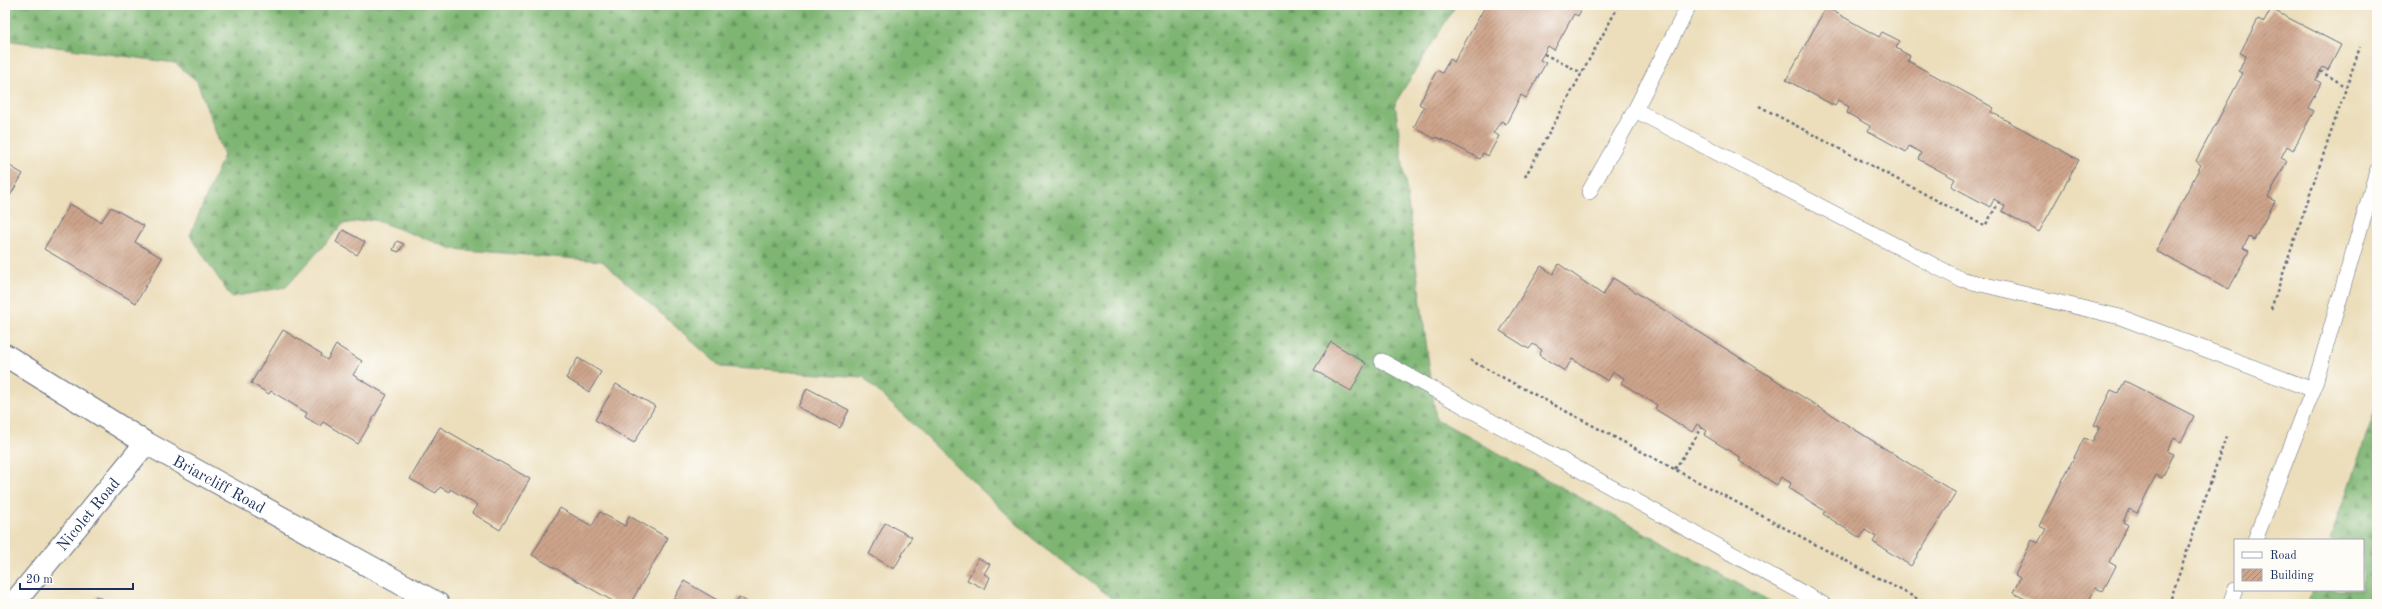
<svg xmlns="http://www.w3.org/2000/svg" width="2382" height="609" font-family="'Old Standard TT',serif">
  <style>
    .forest { fill: url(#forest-firs); stroke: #4c7268 }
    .building { fill: url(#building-hatch) }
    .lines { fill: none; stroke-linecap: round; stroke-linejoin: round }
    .service-casing { stroke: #646c7f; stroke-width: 16 }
    .minor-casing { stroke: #646c7f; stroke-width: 24 }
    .path { stroke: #646c7f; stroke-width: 2.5; stroke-dasharray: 3 3; stroke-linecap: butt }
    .service { stroke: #fff; stroke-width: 15 }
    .minor { stroke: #fff; stroke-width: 22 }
    .labels { text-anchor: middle; stroke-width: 4; stroke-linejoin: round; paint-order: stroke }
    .street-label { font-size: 16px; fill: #1b2f5e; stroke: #fdfcf7 }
  </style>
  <defs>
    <pattern id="forest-firs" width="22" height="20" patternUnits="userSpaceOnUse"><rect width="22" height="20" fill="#7eb572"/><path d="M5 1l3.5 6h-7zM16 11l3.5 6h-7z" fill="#669461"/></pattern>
    <pattern id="building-hatch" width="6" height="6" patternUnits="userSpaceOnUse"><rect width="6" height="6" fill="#cea48b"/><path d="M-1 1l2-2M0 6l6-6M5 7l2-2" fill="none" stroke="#a68675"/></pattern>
  </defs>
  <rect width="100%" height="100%" fill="#fdfcf7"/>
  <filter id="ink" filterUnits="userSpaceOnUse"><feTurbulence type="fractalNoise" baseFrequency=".025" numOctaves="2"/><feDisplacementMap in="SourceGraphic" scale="8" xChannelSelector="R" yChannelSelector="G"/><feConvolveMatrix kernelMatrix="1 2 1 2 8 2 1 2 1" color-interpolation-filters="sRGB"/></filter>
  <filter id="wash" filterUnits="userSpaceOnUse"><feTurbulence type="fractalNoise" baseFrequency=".012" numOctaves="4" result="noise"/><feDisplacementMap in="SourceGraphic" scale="16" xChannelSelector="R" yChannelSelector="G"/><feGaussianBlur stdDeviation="0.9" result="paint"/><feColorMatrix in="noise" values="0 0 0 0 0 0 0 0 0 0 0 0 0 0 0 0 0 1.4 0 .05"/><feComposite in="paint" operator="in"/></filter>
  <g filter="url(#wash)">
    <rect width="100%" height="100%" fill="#ecdebb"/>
    <g class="forest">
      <path d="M5 5H1456L1395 103 1436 419 1775 604H1120L1032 538 863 377 721 367 602 261 453 249 372 219 343 224 286 287 231 297 190 235 224 155 197 81 175 63 5 40Z"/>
      <path d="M2377 405V604H2308L2312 590H2363V540H2330Z"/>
    </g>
    <g id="blocks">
      <g class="building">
        <path d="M1486 5H1584L1578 16 1574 14 1554 50 1548 46 1540 60 1546 63 1526 98 1521 95 1506 124 1501 121 1493 133 1499 136 1488 156 1483 153 1480 159 1452 144 1436 137 1435 139 1414 127 1424 107 1419 104 1437 70 1442 73 1450 59 1454 62Z"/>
        <path d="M1826 7 1879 37 1882 32 1900 41 1896 48 1910 56 1908 61 1994 108 1991 112 2079 160 2039 232 2002 211 2005 206 1999 202 1994 199 1990 207 1951 186 1955 179 1918 159 1921 153 1909 146 1906 152 1868 131 1870 126 1847 113 1849 107 1838 100 1835 106 1786 80Z"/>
        <path d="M2271 9 2341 45 2328 70 2323 67 2320 71 2316 80 2321 83 2308 108 2314 111 2293 150 2287 146 2281 158 2287 161 2268 197 2275 201 2254 240 2249 237 2243 248 2249 251 2229 289 2156 251 2201 165 2196 161 2243 73 2239 71 2246 56 2240 53 2258 19 2264 22Z"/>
        <path d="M5 163 23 174 5 204Z"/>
        <path d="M70 204 101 222 111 207 144 226 135 242 162 258 136 303 44 249Z"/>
        <path d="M343 230 365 242 357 255 336 242Z"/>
        <path d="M397 241 404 244 399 252 393 250Z"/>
        <path d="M1559 264 1603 295 1613 278 1956 493 1911 566 1873 542 1876 537 1865 530 1860 538 1823 514 1825 511 1789 488 1791 483 1781 477 1777 485 1739 461 1741 458 1704 435 1707 431 1697 424 1692 432 1655 409 1657 405 1621 383 1624 378 1613 372 1608 381 1572 359 1565 371 1539 355 1542 350 1533 344 1529 349 1500 331 1541 266 1553 274Z"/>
        <path d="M283 330 322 354 321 356 327 360 336 345 362 361 353 375 387 395 358 444 323 422 320 426 305 417 307 413 271 391 269 394 251 383Z"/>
        <path d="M1331 342 1366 363 1351 391 1314 370Z"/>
        <path d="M578 358 601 372 589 392 566 378Z"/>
        <path d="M2125 381 2194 416 2181 442 2174 438 2167 451 2174 454 2162 478 2156 475 2137 513 2129 509 2123 522 2128 525 2109 562 2116 566 2103 591 2095 588 2089 601 2095 604H2035L2013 593 2020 578 2015 575 2032 540 2038 543 2046 529 2039 526 2084 438 2092 442 2100 427 2094 425 2111 390 2118 393Z"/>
        <path d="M616 384 655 406 634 443 595 420Z"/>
        <path d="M807 388 849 410 840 428 798 407Z"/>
        <path d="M440 427 530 479 500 530 472 513 477 505 450 489 449 492 440 487 436 493 410 479Z"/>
        <path d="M560 508 592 526 600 512 625 526 629 516 668 538 630 604H618L532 555Z"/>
        <path d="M885 523 912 537 894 569 869 554Z"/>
        <path d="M978 558 990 564 984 574 990 577 985 589 967 580Z"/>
        <path d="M684 581 724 604H671Z"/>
        <path d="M96 596 114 604H93Z"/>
        <path d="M739 597 751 604H735Z"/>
      </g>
    </g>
  </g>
  <g filter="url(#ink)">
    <use href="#blocks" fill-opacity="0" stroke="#646c7f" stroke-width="1"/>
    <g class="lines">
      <g class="service-casing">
        <g id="service">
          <path d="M1689 5 1635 110 1960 279 2120 317 2313 390"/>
          <path d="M1589 192 1635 110"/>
          <path d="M1382 361 1823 604"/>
          <path d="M2255 540 2313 390 2377 171"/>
          <path d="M2230 604 2235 590"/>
        </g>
      </g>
      <g class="minor-casing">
        <g id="minor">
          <path id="s1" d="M5 355 146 443 438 604"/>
          <path id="s2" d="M13 604 146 443"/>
        </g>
      </g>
      <g class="path">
        <path d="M1544 54 1582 73"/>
        <path d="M2320 71 2347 87"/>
        <path d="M1759 106 1985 226 1999 202"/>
        <path d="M1525 177 1619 5"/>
        <path d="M2271 309 2360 47"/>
        <path d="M1470 360 1927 604"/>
        <path d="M1675 469 1702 428"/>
        <path d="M2169 604 2227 434"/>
      </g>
      <use href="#service" class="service"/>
      <use href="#minor" class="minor"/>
    </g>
  </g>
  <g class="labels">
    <g class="street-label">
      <text dy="6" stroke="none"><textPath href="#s1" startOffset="250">Briarcliff Road</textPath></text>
      <text dy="6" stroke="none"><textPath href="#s2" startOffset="117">Nicolet Road</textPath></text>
    </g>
  </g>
  <rect width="2382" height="609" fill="none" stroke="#fdfcf7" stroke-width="20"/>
  <rect x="2234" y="539" width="130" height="52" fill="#fdfcf7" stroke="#a3aaba"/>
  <rect x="2242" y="552" width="20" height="6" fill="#ffffff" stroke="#a3aaba"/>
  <text x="2270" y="559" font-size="12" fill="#1b2f5e">Road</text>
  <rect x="2242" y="569" width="20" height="12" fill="url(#building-hatch)" stroke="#a3aaba"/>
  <text x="2270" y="579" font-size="12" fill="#1b2f5e">Building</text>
  <path d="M20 583v6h113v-6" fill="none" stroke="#1b2f5e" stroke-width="2"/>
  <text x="26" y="583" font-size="12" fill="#1b2f5e" stroke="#fdfcf7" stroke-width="3" paint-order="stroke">20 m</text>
</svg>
